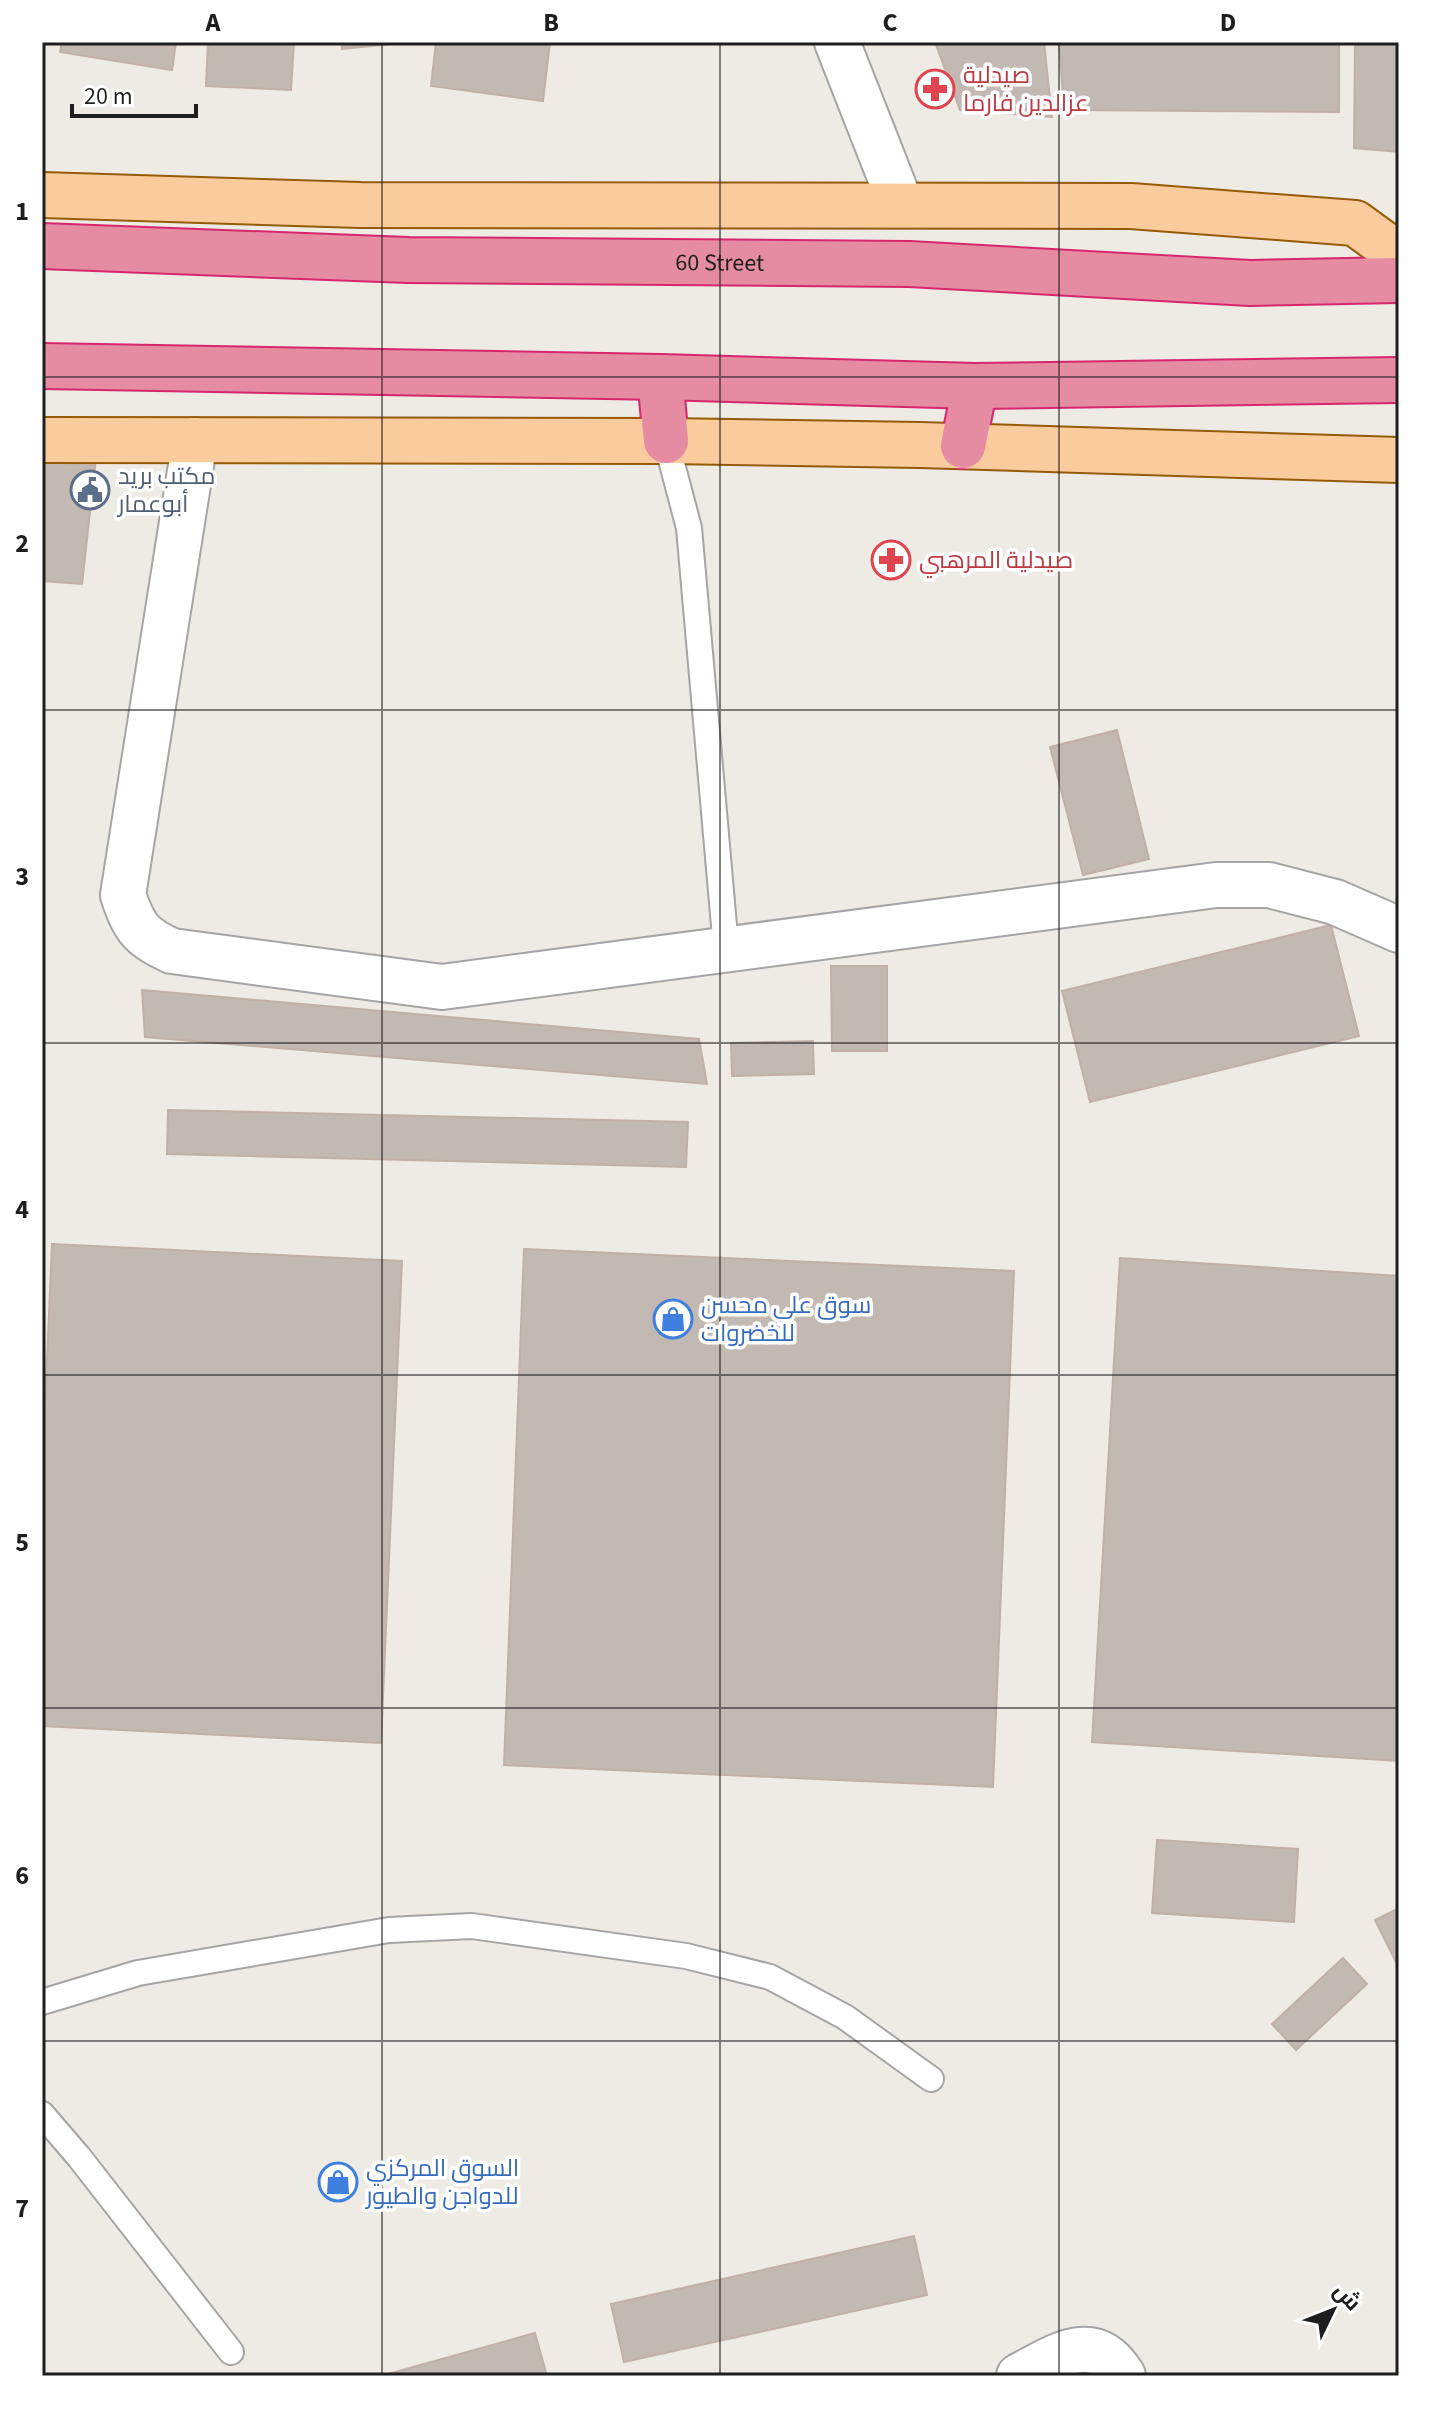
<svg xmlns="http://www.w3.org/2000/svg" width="1441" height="2418" font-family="'Source Sans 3',Cairo,sans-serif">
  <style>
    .building { fill: #c3b9b3; stroke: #c0b0a6; stroke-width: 2 }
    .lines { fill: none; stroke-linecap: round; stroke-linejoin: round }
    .lane-casing { stroke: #a5a5a5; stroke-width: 28 }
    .street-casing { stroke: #a5a5a5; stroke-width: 48 }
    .primary-casing { stroke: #945b03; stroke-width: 48 }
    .highway-casing { stroke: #d6276d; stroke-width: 48 }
    .lane { stroke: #fff; stroke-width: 24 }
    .street { stroke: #fff; stroke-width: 44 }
    .primary { stroke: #facc9d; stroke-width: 44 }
    .highway { stroke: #e58ca2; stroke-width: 44 }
    .grid { fill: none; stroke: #1e1e1e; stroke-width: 2; stroke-opacity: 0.55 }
    .labels { text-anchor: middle; stroke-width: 7; stroke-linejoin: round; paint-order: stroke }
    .health-label { font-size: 24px; fill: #be3a42; stroke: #fff; text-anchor: start }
    .street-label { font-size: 24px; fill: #1e1e1e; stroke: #fff }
    .service-label { font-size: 24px; fill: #4e5e75; stroke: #fff; text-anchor: start }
    .shop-label { font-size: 24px; fill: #366cbe; stroke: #fff; text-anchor: start }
    .neatline { fill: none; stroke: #1e1e1e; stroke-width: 3 }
    .grid-label { font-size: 26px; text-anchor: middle; font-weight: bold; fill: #1e1e1e }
  </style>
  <rect width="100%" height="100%" fill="#eeeae4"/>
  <g class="building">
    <path d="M62 42H176L172 70 60 52Z"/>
    <path d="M208 42H294L291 90 206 86Z"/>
    <path d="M342 42H412L342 49Z"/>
    <path d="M436 42H550L543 101 431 86Z"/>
    <path d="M935 42H1044L1052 117 960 110Z"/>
    <path d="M1059 42H1339V112L1064 110Z"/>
    <path d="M1355 42H1399V152L1354 148Z"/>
    <path d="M42 450 96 458 82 584 42 581Z"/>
    <path d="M1117 730 1149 859 1083 875 1050 747Z"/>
    <path d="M1331 925 1359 1036 1090 1102 1062 991Z"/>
    <path d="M831 966H887V1051H832Z"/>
    <path d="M142 990 699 1039 707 1084 145 1037Z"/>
    <path d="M813 1041 814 1074 732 1076 731 1043Z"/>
    <path d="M168 1110 688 1122 686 1167 167 1154Z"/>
    <path d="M52 1244 402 1261 381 1743 42 1726V1477Z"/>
    <path d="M524 1249 1014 1271 993 1787 504 1765Z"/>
    <path d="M1120 1258 1399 1276V1761L1092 1742Z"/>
    <path d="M1157 1840 1298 1849 1294 1922 1152 1913Z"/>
    <path d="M1399 1908V1960L1396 1962 1375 1920Z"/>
    <path d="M1343 1958 1367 1984 1296 2050 1272 2024Z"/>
    <path d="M914 2236 927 2295 624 2362 611 2304Z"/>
    <path d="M535 2333 547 2376H381Z"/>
  </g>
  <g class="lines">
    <g class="lane-casing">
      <g id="lane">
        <path d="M666 441 689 528 726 948"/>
        <path d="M42 2002 138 1973 389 1930 472 1926 686 1956 770 1977 845 2017 931 2079"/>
        <path d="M42 2114 79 2157 231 2352"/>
      </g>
    </g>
    <g class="street-casing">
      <g id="street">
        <path d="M837 42 901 205"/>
        <path d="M195 440 123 895C134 927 140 937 172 951L442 987 1216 885H1269L1335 902 1399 930"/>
        <path d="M1019 2376C1056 2357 1094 2328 1123 2376"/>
      </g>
    </g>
    <g class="primary-casing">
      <g id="primary">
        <path d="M42 195 360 205 1131 206 1355 223 1399 255"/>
        <path d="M42 440 666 441 920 445 1399 460"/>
      </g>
    </g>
    <g class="highway-casing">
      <g id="highway">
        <path id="s1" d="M42 246 408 260 909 264 1250 283 1399 280"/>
        <path d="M42 366 660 377 975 386 1399 380"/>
        <path d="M660 377 666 441"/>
        <path d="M963 446 975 386"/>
      </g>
    </g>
    <use href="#lane" class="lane"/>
    <use href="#street" class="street"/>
    <use href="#primary" class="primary"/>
    <use href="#highway" class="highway"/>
  </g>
  <path class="grid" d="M382 42V2376M720 42V2376M1059 42V2376M42 377H1399M42 710H1399M42 1043H1399M42 1375H1399M42 1708H1399M42 2041H1399"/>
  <defs>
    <g id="pharmacy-ring" transform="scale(2)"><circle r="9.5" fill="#fff" stroke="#e0444e" stroke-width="1.5"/><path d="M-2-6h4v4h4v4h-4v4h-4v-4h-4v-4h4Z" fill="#e0444e"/></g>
    <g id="civic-ring" transform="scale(2)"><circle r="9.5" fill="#fff" stroke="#5c6f8a" stroke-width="1.5"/><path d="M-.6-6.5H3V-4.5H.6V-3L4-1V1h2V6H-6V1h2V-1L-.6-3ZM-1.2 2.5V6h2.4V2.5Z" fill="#5c6f8a"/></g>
    <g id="shop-ring" transform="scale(2)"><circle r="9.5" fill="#fff" stroke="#3f7fe0" stroke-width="1.5"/><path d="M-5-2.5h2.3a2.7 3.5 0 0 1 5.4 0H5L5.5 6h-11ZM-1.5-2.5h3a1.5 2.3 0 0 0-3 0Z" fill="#3f7fe0"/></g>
  </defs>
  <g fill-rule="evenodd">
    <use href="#pharmacy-ring" x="935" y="89"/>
    <use href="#civic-ring" x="90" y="490"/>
    <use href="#pharmacy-ring" x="891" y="560"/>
    <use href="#shop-ring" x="673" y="1319"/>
    <use href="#shop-ring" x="338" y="2182"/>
  </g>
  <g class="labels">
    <g class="health-label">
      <text x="963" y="83">صيدلية<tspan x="963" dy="28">عزالدين فارما</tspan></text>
      <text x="919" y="568">صيدلية المرهبي</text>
    </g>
    <g class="street-label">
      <text dy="8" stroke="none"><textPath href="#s1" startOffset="678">60 Street</textPath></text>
    </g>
    <g class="service-label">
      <text x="118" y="484">مكتب بريد<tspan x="118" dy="28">أبوعمار</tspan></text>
    </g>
    <g class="shop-label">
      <text x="701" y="1313">سوق علي محسن<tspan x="701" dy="28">للخضروات</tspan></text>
      <text x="366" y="2176">السوق المركزي<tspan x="366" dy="28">للدواجن والطيور</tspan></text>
    </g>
  </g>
  <rect width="1441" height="2418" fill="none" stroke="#ffffff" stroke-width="88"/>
  <g transform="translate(1333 2310) rotate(47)" stroke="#ffffff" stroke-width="6" paint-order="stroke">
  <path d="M0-6L14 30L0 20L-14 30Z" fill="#1e1e1e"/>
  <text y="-12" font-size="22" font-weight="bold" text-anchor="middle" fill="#1e1e1e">ش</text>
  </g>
  <path d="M72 104v12h124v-12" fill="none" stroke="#1e1e1e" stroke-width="4"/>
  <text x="84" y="104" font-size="24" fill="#1e1e1e" stroke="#ffffff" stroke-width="6" paint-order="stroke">20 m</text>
  <rect x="44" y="44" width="1353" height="2330" class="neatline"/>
  <g class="grid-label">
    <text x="213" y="31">A</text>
    <text x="551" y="31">B</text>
    <text x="890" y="31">C</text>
    <text x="1228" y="31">D</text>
    <text x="22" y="220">1</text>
    <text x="22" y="552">2</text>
    <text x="22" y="885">3</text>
    <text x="22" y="1218">4</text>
    <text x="22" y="1551">5</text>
    <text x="22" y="1884">6</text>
    <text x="22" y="2217">7</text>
  </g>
</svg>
